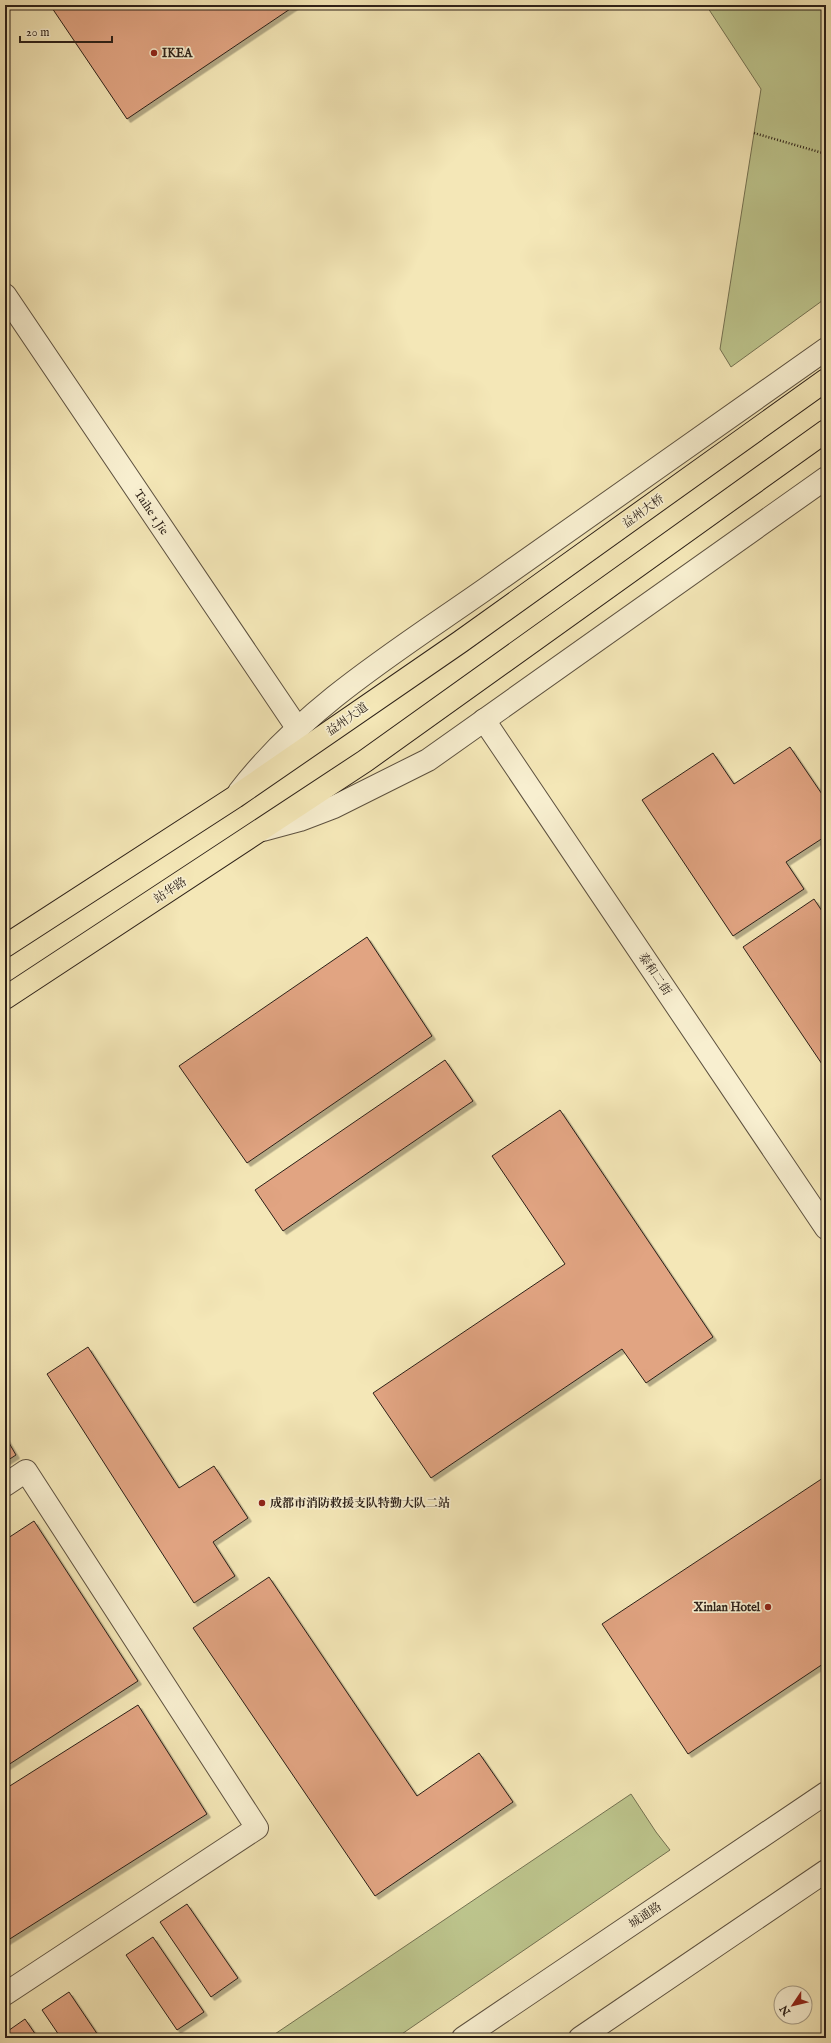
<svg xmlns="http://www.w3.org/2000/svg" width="831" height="2043" font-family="'IM FELL English','Noto Serif SC',serif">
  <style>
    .green { fill: #bdc58d; stroke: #747252 }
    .building { fill: #e1a482; stroke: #2c2018; filter: url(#shadow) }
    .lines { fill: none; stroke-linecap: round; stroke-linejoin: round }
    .minor-casing { stroke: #5e5240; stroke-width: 24 }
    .major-casing { stroke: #2c2018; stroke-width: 24 }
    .path { stroke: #2c2018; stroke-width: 2.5; stroke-dasharray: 1 2; stroke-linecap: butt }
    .minor { stroke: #f8efd0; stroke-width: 22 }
    .major { stroke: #f4e7b7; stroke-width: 22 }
    .poi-dot { fill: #8f2418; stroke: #f8efd0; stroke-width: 1.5 }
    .labels { text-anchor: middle; stroke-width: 3.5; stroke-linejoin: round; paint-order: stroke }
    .poi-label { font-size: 12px; font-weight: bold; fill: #2c2018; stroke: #f8efd0; text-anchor: start }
    .street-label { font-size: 12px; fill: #2c2018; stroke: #f8efd0 }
  </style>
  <defs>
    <filter id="shadow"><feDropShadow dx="3.5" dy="3.5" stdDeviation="0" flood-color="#0004"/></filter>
  </defs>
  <rect width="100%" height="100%" fill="#f4e7b7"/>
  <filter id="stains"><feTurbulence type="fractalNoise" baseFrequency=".005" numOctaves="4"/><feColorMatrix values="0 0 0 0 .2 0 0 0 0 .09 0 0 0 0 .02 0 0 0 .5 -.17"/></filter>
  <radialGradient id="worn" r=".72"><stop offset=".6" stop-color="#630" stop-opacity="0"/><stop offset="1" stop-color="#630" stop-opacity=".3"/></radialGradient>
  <g class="green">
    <path d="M706 5H826V298L731 367 720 349 761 89Z"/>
    <path d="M631 1794 656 1832 670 1850 396 2038H269Z"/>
  </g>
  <g class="building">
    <path d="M50 5H296L127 119Z"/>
    <path d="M790 747 826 800V836L786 862 804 889 733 936 642 800 713 753 734 784Z"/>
    <path d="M814 899 826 917V1070L743 947Z"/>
    <path d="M367 937 432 1036 247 1163 179 1066Z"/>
    <path d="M445 1060 473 1101 283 1231 255 1190Z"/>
    <path d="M560 1110 713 1337 646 1383 622 1349 431 1478 373 1393 565 1264 492 1156Z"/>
    <path d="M88 1347 179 1488 214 1466 248 1518 213 1542 235 1576 194 1603 47 1374Z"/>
    <path d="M5 1436 16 1455 5 1462Z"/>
    <path d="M826 1476V1662L688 1754 602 1624Z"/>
    <path d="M34 1521 138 1681 5 1767V1540Z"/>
    <path d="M269 1577 417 1796 479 1753 513 1802 375 1896 193 1628Z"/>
    <path d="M138 1705 207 1814 5 1942V1789Z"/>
    <path d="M187 1904 238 1978 211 1997 160 1922Z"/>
    <path d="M153 1937 204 2012 177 2030 126 1955Z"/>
    <path d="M69 1992 100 2038H61L42 2010Z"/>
    <path d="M25 2019 38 2038H5V2033Z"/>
  </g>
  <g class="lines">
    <g class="minor-casing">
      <g id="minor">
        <path id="s1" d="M5 295 298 729"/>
        <path d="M484 720 826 1228"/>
        <path d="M239 792C304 707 400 649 487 588 600 508 713 429 826 349"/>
        <path d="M263 830 300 820 334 807 428 760 826 478"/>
        <path d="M5 1485 26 1471 257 1828 5 1994"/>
        <path d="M463 2038 826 1793"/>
        <path d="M580 2038 826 1871"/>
      </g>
    </g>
    <g class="major-casing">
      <g id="major">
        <path d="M5 946 235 797 460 642 826 380"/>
        <path d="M5 998 365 761 826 431"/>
      </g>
    </g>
    <path class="path" d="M754 133 826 154"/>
    <use href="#minor" class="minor"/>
    <use href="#major" class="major"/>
  </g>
  <g class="poi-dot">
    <circle cx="154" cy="53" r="4"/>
    <circle cx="262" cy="1503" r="4"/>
    <circle cx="768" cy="1607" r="4"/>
  </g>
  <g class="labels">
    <g class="poi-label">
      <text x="162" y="57">IKEA</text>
      <text x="270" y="1507">成都市消防救援支队特勤大队二站</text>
      <text x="760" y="1611" text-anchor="end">Xinlan Hotel</text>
    </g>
    <g class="street-label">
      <text transform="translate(643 511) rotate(-36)" y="4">益州大桥</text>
      <text dy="4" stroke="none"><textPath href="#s1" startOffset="262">Taihe 1 Jie</textPath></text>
      <text transform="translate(347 719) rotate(-35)" y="4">益州大道</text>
      <text transform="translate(170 890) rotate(-33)" y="4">站华路</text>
      <text transform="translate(655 974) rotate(56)" y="4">泰和二街</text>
      <text transform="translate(645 1915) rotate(-34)" y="4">城通路</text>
    </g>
  </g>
  <rect width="831" height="2043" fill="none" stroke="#f4e7b7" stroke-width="20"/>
  <rect x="6" y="6" width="819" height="2031" fill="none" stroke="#2c2018" stroke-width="2"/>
  <rect x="10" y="10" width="811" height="2023" fill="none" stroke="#2c2018"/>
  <g transform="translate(793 2005) rotate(235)"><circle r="19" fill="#f8efd0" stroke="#a69c86"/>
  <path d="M0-3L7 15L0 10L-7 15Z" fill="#8f2418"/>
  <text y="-6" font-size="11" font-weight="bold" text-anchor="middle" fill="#2c2018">N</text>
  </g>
  <path d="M20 36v6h92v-6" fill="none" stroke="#2c2018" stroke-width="2"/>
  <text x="26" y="36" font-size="12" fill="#2c2018" stroke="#f8efd0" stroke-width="3" paint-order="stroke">20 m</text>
  <rect width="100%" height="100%" filter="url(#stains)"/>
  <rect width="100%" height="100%" fill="url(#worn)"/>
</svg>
